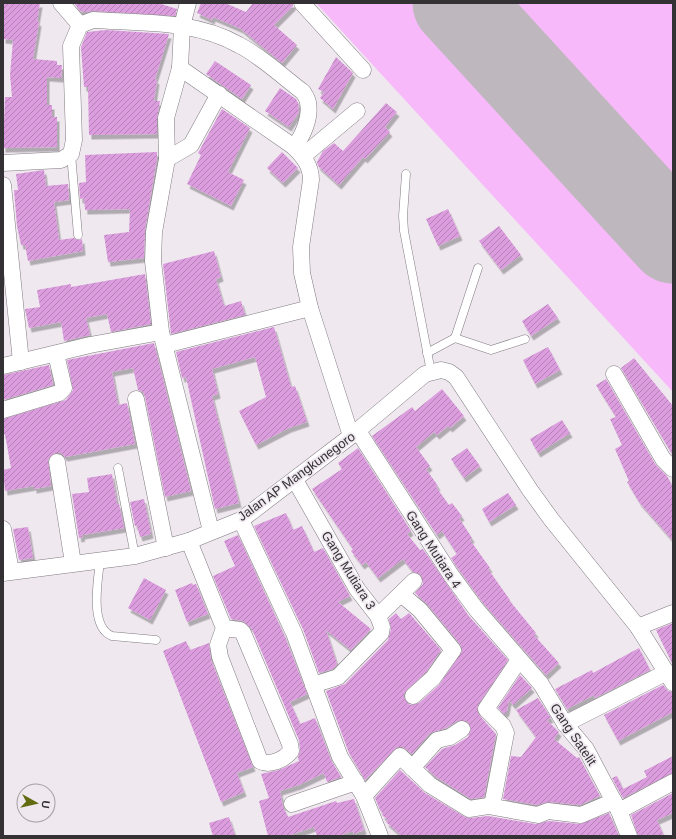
<svg xmlns="http://www.w3.org/2000/svg" width="676" height="839" font-family="Arial,sans-serif">
  <style>
    .grass { fill: #f7b9f9 }
    .lines { fill: none; stroke-linecap: round; stroke-linejoin: round }
    .runway { stroke: #beb8be; stroke-width: 89 }
    .building { fill: url(#building-hatch); filter: url(#shadow) }
    .lane-casing { stroke: #817b81; stroke-width: 9 }
    .street-casing { stroke: #817b81; stroke-width: 17 }
    .lane { stroke: #fff; stroke-width: 8 }
    .street { stroke: #fff; stroke-width: 16 }
    .labels { text-anchor: middle; stroke-width: 3.5; stroke-linejoin: round; paint-order: stroke }
    .street-label { font-size: 13px; fill: #333133; stroke: #efe8ef }
  </style>
  <defs>
    <pattern id="building-hatch" width="6" height="6" patternUnits="userSpaceOnUse"><rect width="6" height="6" fill="#dc9dde"/><path d="M-1 1l2-2M0 6l6-6M5 7l2-2" fill="none" stroke="#b381b5"/></pattern>
    <filter id="shadow"><feDropShadow dx="2.5" dy="4.5" stdDeviation="0" flood-color="#0004"/></filter>
  </defs>
  <rect width="100%" height="100%" fill="#efe8ef"/>
  <g class="grass">
    <path d="M316 3H426L673 273V392Z"/>
    <path d="M488 3H673V205Z"/>
  </g>
  <g class="lines">
    <path class="runway" d="M457 3 673 239"/>
  </g>
  <g class="building">
    <path d="M4 3H40L37 21 39 22 33 59 57 61V65H62L61 78 47 77V105H52V117H57V147L3 148 5 97H12L10 75 13 40 3 39Z"/>
    <path d="M74 3H158L177 9 175 16 93 11 86 12 80 11Z"/>
    <path d="M201 3H225L246 12 253 3H293V6L274 25 297 45 282 63 241 29 213 17 212 20 197 13Z"/>
    <path d="M106 30 169 34 155 79 157 80 154 101H160L157 118V134L89 135 88 87H84L81 47 87 32Z"/>
    <path d="M336 57 353 73 333 109 320 98 324 92 318 89Z"/>
    <path d="M215 61 251 85 242 99 206 74Z"/>
    <path d="M280 88 296 99 298 103 299 112 289 127 265 111Z"/>
    <path d="M386 103 397 112 385 127 390 132 365 159 363 157 339 185 318 166 317 162 323 151 334 143 343 151Z"/>
    <path d="M222 109 250 128 228 172 244 180 231 206 187 184 201 155 198 153Z"/>
    <path d="M157 152V158L145 230 144 258 108 262 104 235 129 232 130 209 85 210 84 198 80 199 79 183 86 182 85 155Z"/>
    <path d="M282 152 298 168 283 183 267 168Z"/>
    <path d="M44 170 46 186 68 184 69 200 54 202 59 240 74 238 78 240 82 239 83 251 28 261 25 245H21L17 226 14 190H18L16 174Z"/>
    <path d="M448 209 460 236 438 246 426 219Z"/>
    <path d="M499 226 521 255 501 270 479 241Z"/>
    <path d="M214 251 221 277 216 279 224 306 241 301 245 315 171 334 163 264Z"/>
    <path d="M145 274 151 324 111 332 107 314 86 318 90 335 64 341 61 322 29 328 25 309 40 307 37 290 71 284V287Z"/>
    <path d="M548 304 558 318 531 336 522 321Z"/>
    <path d="M274 327 291 387 295 386 307 422 289 428 256 445 239 411 266 397 255 357 212 369 218 394 212 396 239 503 215 509 186 377 182 378 176 352Z"/>
    <path d="M154 343 191 491 165 497 145 397 143 392 138 390 133 368 112 372 118 405 127 403 135 444 65 457 61 453H55L48 459 51 486 34 489V486L5 491 3 470 11 468 5 434 3 435V419L66 400 73 390 67 360Z"/>
    <path d="M548 347 560 370 535 384 523 360Z"/>
    <path d="M634 358 673 406 672 454 621 368Z"/>
    <path d="M49 365 53 385 3 400V375Z"/>
    <path d="M606 379 655 464 667 476 673 487V541L639 502 627 482 629 481 615 449 622 445 610 419 616 417 596 385Z"/>
    <path d="M442 389 464 416 450 428 448 426 437 435 434 432 416 447 430 466 426 469 438 486 436 487 449 505 452 503 462 516 459 518 472 538 470 540 490 568 488 569 510 600H509L536 633 534 635 559 663 546 675 483 603 459 570 451 558 457 554 442 531 437 535 372 436 412 407 415 411Z"/>
    <path d="M562 420 570 433 538 453 530 439Z"/>
    <path d="M358 448 411 531 407 534 420 550 423 549 468 615 508 660 477 707 479 715 496 734 484 797 471 799 436 777 425 767 442 749 455 745 468 737 471 729 467 721H457L446 728 430 733 412 754 403 747H397L365 780 349 753 326 691 345 684 388 640 391 629 389 619 396 613 401 619 409 613 441 650 426 672 404 693V698L410 705 419 703 439 685 462 651 460 644 427 604 415 593 423 584 421 575 413 572 403 559 378 578 366 562 362 565 351 551 353 549 312 489 342 469 338 463Z"/>
    <path d="M467 448 480 466 464 478 451 459Z"/>
    <path d="M112 474 117 504H119L124 528 82 535 83 537 79 538 72 494 89 492 87 478Z"/>
    <path d="M508 493 516 505 489 522 482 509Z"/>
    <path d="M144 499 151 534 140 537 137 526H135L130 502Z"/>
    <path d="M286 513 293 530 302 526 314 552 323 548 350 596 338 602 371 629 351 650 326 630 337 664 333 669 319 673 303 629 254 526Z"/>
    <path d="M28 527 33 558 19 560 13 529Z"/>
    <path d="M238 535 285 637 307 694 290 702 300 724 315 718 331 760 341 777 327 782 324 773 299 785 280 791 283 807 288 817 336 801 337 803 354 799 364 830 354 834 353 831 338 836H317L314 827 288 836H268L259 801 269 798 261 774 279 770 299 761 298 758 300 750 299 740 252 629 243 621 231 619 213 576 235 566 224 541Z"/>
    <path d="M144 578 166 590 150 620 128 608Z"/>
    <path d="M192 583 193 585 196 584 208 614 187 622 175 590Z"/>
    <path d="M673 623V665L656 630Z"/>
    <path d="M186 641 190 650 209 643 211 660 253 767 237 773 244 792 221 802 163 651Z"/>
    <path d="M639 648 650 670 595 698 594 695 567 709 555 689 592 670 593 673Z"/>
    <path d="M520 675 532 688 513 705 509 700 507 711 504 714 498 708Z"/>
    <path d="M663 685 668 691 673 692V712L618 741 604 715Z"/>
    <path d="M538 698 551 718 547 720 559 732 554 739 577 758 579 757 600 796 580 805 549 802 537 805 503 799 511 756 521 757 536 737 516 710Z"/>
    <path d="M673 756V773L623 798 612 778 617 776 623 789 647 777 644 771Z"/>
    <path d="M400 770 425 793 465 817 470 818 488 816 536 824 549 821 580 824 609 813 619 836H402L386 822 388 820 382 815 383 813 380 810 375 798Z"/>
    <path d="M673 793V813L657 820 664 836H638L631 815Z"/>
    <path d="M229 817 235 836H213L209 823Z"/>
  </g>
  <g class="lines">
    <g class="lane-casing">
      <g id="lane">
        <path d="M71 154 78 235"/>
        <path d="M406 174 403 216 404 231 431 372"/>
        <path d="M455 338 478 268"/>
        <path d="M427 353 455 338 491 350 525 339"/>
        <path d="M118 468 135 556"/>
        <path d="M100 561C98 580 89 627 112 636L156 640"/>
      </g>
    </g>
    <g class="street-casing">
      <g id="street">
        <path d="M61 3 80 25"/>
        <path d="M188 3 182 26 180 68 166 118 167 159 154 232 153 261 161 332 211 531"/>
        <path d="M302 3 363 70"/>
        <path d="M180 68 294 147C304 157 311 166 311 180L301 247 302 273 310 308 351 436"/>
        <path d="M303 156 357 111"/>
        <path d="M167 159 191 145 219 94"/>
        <path d="M3 163 61 160 71 154 74 140 71 46 80 25 93 20C142 23 195 20 239 45 261 56 283 77 303 92 305 95 308 99 308 103 311 117 303 136 294 147"/>
        <path d="M3 185 21 362"/>
        <path d="M165 345 310 308"/>
        <path d="M3 366 90 345 161 332"/>
        <path d="M614 374 663 459 673 469"/>
        <path d="M136 399 166 548"/>
        <path d="M3 410 59 393 64 388 56 354"/>
        <path d="M358 431 451 575 476 609 541 684 565 724 586 749 619 811 629 836"/>
        <path d="M57 462 73 563"/>
        <path d="M295 480 357 589 378 616 414 581"/>
        <path d="M241 520 294 633 340 757 364 796 380 836"/>
        <path d="M3 529 11 571"/>
        <path d="M189 541 224 628 240 630 243 633 290 744 291 751C284 760 270 766 260 761L220 657 218 645 224 628"/>
        <path d="M3 573 135 556 189 541 241 520 351 436 425 374 441 370 449 372 456 377 530 490 551 519 638 627 673 683"/>
        <path d="M401 594 420 610 453 650 433 678 413 696"/>
        <path d="M638 627 673 613"/>
        <path d="M313 685 338 677 381 633 382 627 378 616"/>
        <path d="M565 724 667 672"/>
        <path d="M412 768 437 740 450 737 462 729"/>
        <path d="M364 796 400 756 430 785 469 809 488 806 538 815 548 811 581 815 614 801"/>
        <path d="M292 804 356 782"/>
        <path d="M492 806 506 733 503 726 486 709 519 660"/>
        <path d="M619 811 673 782"/>
      </g>
    </g>
    <use href="#lane" class="lane"/>
    <use href="#street" class="street"/>
  </g>
  <g class="labels">
    <g class="street-label">
      <text transform="translate(296 476) rotate(-36)" y="5">Jalan AP Mangkunegoro</text>
      <text transform="translate(434 549) rotate(57)" y="5">Gang Mutiara 4</text>
      <text transform="translate(349 570) rotate(58)" y="5">Gang Mutiara 3</text>
      <text transform="translate(574 734) rotate(56)" y="5">Gang Satelit</text>
    </g>
  </g>
  <rect width="676" height="839" fill="none" stroke="#333133" stroke-width="8"/>
  <g transform="translate(36 803) rotate(98)"><circle r="19" fill="#efe8ef" stroke="#a49fa4"/>
  <path d="M0-3L7 15L0 10L-7 15Z" fill="#636b11"/>
  <text y="-6" font-size="11" font-weight="bold" text-anchor="middle" fill="#333133">U</text>
  </g>
</svg>
